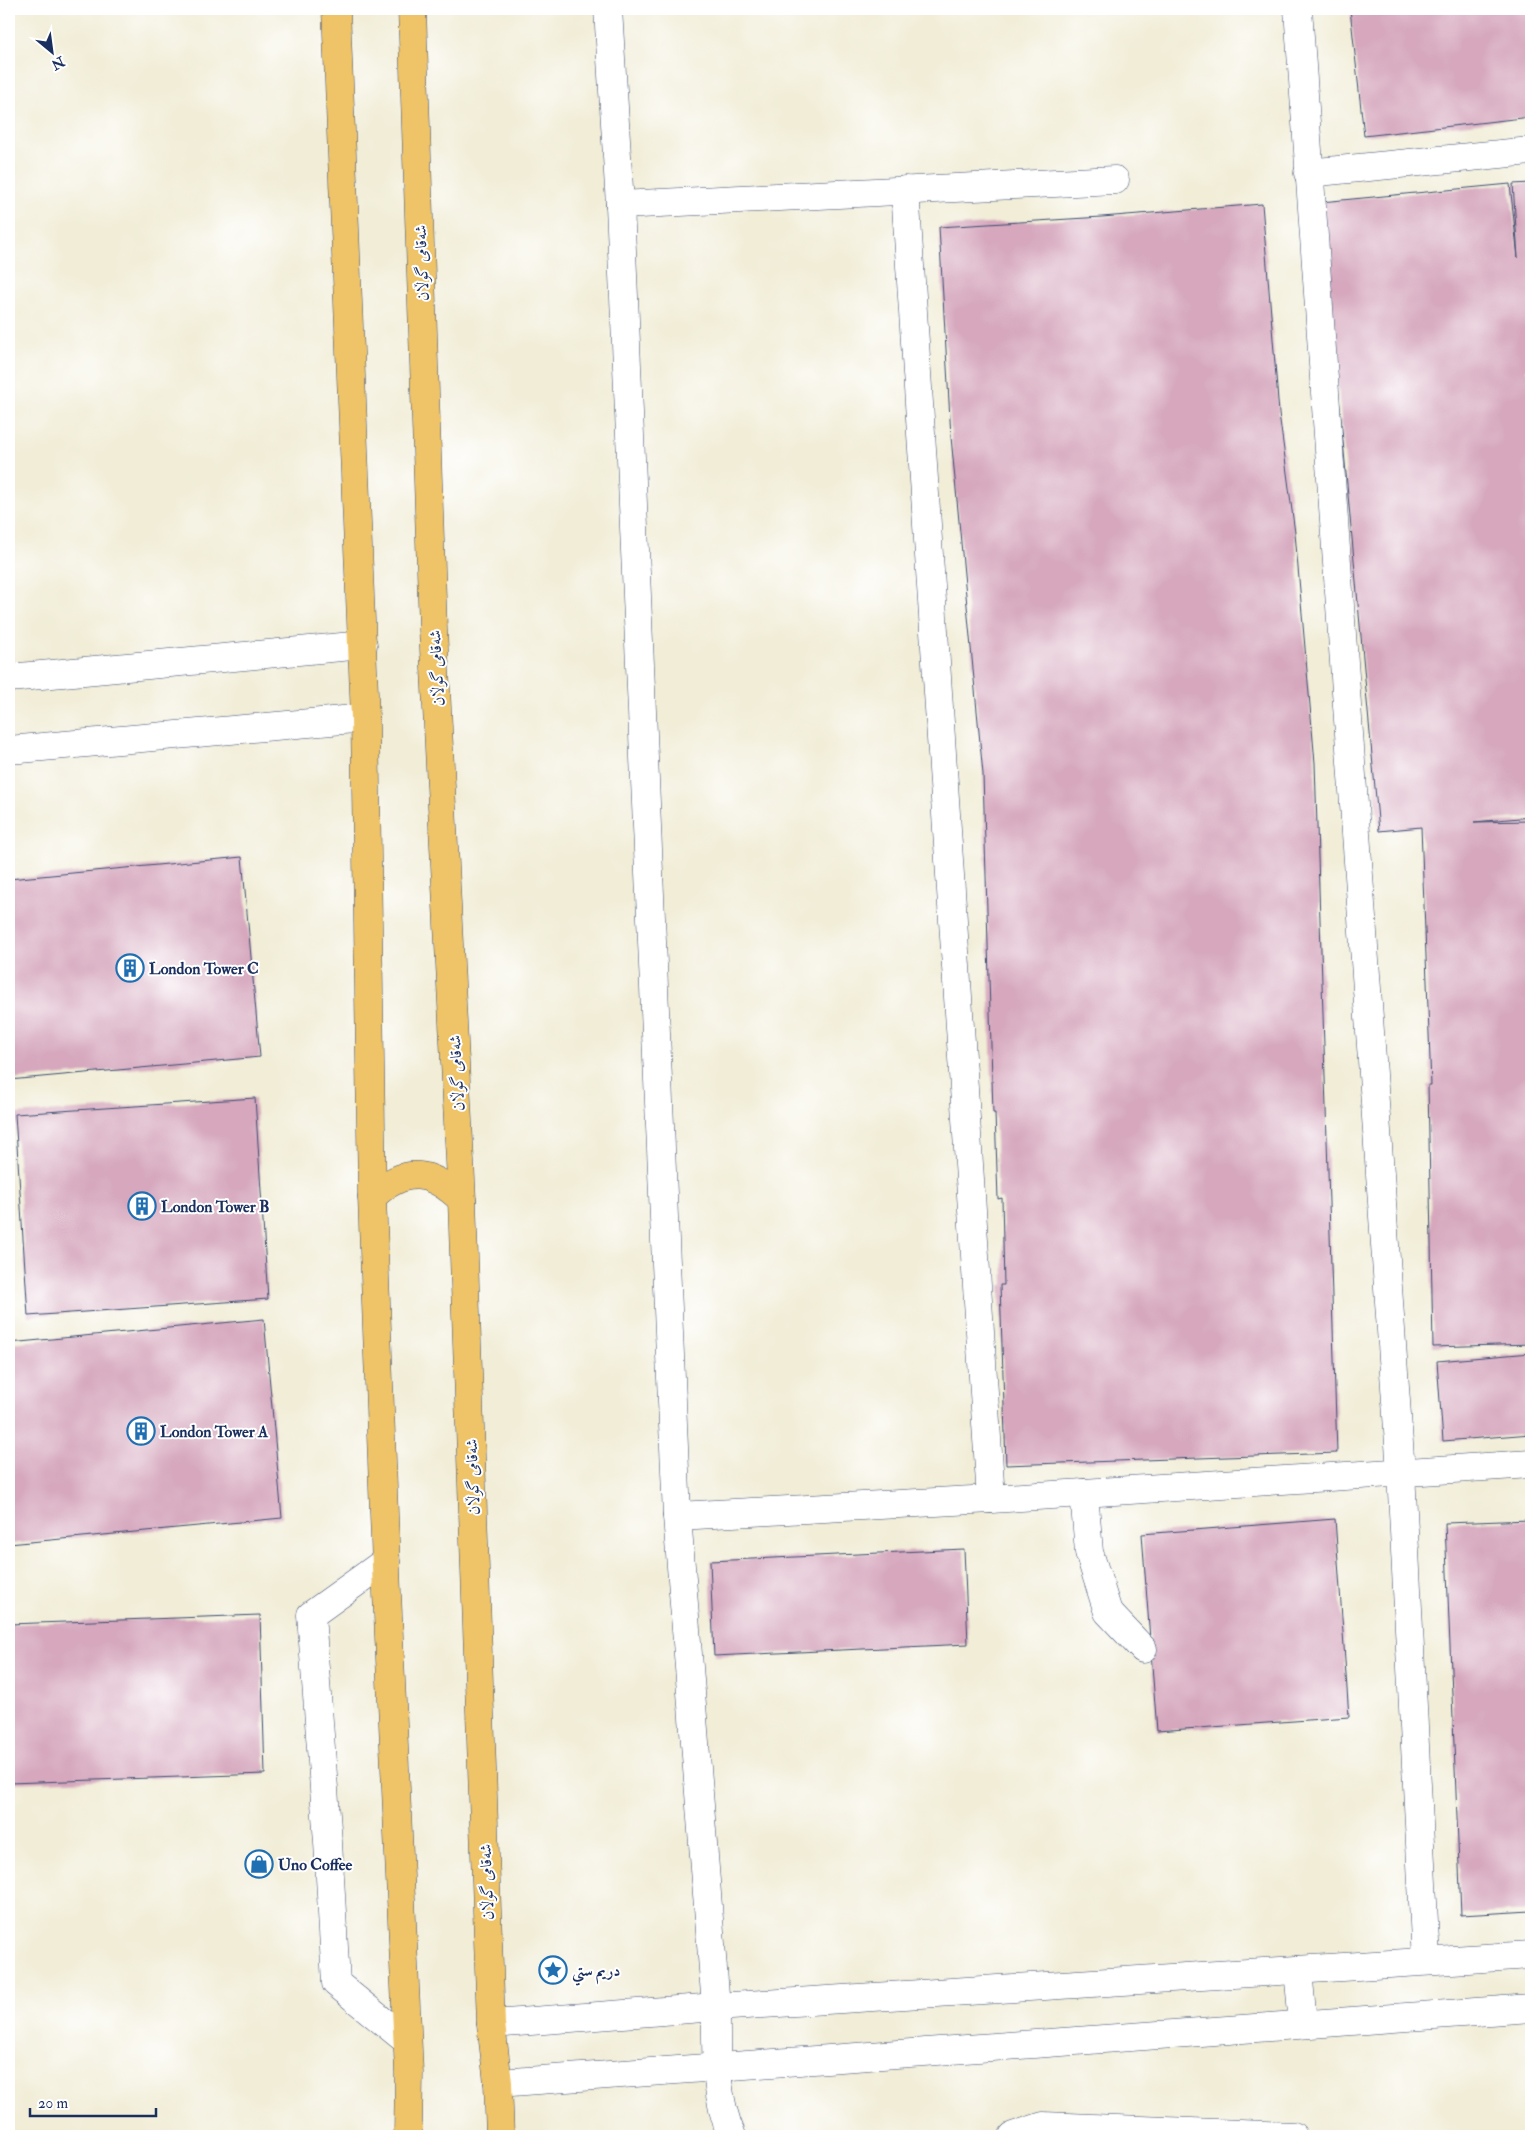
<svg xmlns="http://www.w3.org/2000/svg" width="1540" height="2145" font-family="'IM FELL Double Pica',Amiri,serif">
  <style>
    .building { fill: #d6a7bd }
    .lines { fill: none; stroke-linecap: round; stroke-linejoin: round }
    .minor-casing { stroke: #3b4c70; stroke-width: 29 }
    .major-casing { stroke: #3b4c70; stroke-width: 29 }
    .minor { stroke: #fff; stroke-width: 28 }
    .major { stroke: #efc469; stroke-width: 28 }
    .labels { text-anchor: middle; stroke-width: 4; stroke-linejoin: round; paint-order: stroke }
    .street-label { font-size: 16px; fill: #1b2f5e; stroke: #fff }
    .poi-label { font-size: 16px; font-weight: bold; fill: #1b2f5e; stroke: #fff; text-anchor: start }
  </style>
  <rect width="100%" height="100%" fill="#fff"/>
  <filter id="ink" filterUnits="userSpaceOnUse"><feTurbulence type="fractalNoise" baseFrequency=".02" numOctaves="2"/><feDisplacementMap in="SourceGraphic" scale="10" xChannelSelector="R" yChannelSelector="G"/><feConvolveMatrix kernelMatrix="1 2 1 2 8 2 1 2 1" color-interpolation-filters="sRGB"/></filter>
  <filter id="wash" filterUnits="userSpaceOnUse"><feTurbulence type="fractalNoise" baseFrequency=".0096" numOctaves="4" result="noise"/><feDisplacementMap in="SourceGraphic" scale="20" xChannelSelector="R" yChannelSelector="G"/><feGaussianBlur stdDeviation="1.12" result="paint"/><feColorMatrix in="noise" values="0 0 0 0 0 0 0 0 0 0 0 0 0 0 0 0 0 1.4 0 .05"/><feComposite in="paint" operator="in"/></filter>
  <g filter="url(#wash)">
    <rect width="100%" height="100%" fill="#f1edd7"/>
    <g id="blocks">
      <g class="building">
        <path d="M1350 9H1531V117L1364 136Z"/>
        <path d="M1531 183V369H1526L1527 373 1531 372V817L1474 822 1531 821V1344L1433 1347 1428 1085H1431L1421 827 1379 831 1321 202 1510 184 1518 258 1513 184Z"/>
        <path d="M1262 204 1279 413 1295 533 1315 763 1337 1453 1006 1465 1000 1285H1004L1002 1198 998 1199 995 1113H993L983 774 951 437 939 227 1102 217Z"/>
        <path d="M242 857 260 1057 9 1080V879Z"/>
        <path d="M255 1098 268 1299 28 1316 15 1114Z"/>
        <path d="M264 1319 282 1518 9 1544V1343Z"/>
        <path d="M1531 1353V1434L1443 1441 1437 1361Z"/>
        <path d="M1335 1519 1349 1717 1157 1731 1142 1534Z"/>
        <path d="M1531 1520V1911L1461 1915 1445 1523Z"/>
        <path d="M964 1549 968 1644 714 1656 710 1561Z"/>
        <path d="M260 1615 265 1774 9 1783V1624Z"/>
      </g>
    </g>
  </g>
  <g filter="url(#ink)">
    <use href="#blocks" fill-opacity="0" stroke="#3b4c70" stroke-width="1"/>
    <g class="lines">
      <g class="minor-casing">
        <g id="minor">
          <path d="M608 9 620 205 677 1516 716 2007C716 2050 714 2096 732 2136"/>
          <path d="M1298 9 1401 1472 1426 1961"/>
          <path d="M1308 173 1531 151"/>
          <path d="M905 190 991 1499"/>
          <path d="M620 205 1115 180"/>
          <path d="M9 678 363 645"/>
          <path d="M9 750 365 718"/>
          <path d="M1084 1493 1089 1552 1108 1612 1143 1649"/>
          <path d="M677 1516 991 1499 1531 1464"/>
          <path d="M386 1561 311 1615 328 1842 336 1983 407 2041"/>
          <path d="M1298 1970 1303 2023"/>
          <path d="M491 2024 716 2007 1531 1955"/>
          <path d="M498 2083 1531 2008"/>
          <path d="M1013 2136 1043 2126 1293 2136"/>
        </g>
      </g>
      <g class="major-casing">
        <g id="major">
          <path d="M336 9 365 718 372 1197 387 1593 409 2073 408 2136"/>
          <path d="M412 9 433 629 462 1200 491 2024 498 2083 500 2136"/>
          <path d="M372 1197C405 1166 431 1170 462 1200"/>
        </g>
      </g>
      <use href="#minor" class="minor"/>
      <use href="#major" class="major"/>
    </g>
  </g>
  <defs>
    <g id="building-ring" transform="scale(1.4375)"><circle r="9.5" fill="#fff" stroke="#1f6fb2" stroke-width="1.5"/><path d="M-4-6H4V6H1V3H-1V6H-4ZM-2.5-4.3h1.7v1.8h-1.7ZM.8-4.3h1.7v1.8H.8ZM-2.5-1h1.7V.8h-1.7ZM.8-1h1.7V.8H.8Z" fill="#1f6fb2"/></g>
    <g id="shop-ring" transform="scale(1.4375)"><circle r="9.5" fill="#fff" stroke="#1f6fb2" stroke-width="1.5"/><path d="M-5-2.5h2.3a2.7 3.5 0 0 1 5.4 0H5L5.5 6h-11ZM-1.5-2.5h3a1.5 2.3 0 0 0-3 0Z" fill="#1f6fb2"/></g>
    <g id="sight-ring" transform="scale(1.4375)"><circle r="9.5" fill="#fff" stroke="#1f6fb2" stroke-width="1.5"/><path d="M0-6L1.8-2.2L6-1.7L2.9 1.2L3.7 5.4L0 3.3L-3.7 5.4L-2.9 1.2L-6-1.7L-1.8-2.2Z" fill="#1f6fb2"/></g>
  </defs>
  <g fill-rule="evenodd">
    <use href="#building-ring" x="130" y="968"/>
    <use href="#building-ring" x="142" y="1206"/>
    <use href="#building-ring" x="141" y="1431"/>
    <use href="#shop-ring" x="259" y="1864"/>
    <use href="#sight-ring" x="553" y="1970"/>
  </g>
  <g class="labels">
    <g class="street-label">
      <text transform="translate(421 263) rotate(-92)" y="6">شەقامی گوڵان</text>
      <text transform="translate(436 668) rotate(-93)" y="6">شەقامی گوڵان</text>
      <text transform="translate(456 1073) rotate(-93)" y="6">شەقامی گوڵان</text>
      <text transform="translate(472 1477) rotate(-92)" y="6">شەقامی گوڵان</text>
      <text transform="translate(486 1882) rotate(-92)" y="6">شەقامی گوڵان</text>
    </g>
    <g class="poi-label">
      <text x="149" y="974">London Tower C</text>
      <text x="161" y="1212">London Tower B</text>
      <text x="160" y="1437">London Tower A</text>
      <text x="278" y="1870">Uno Coffee</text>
      <text x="572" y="1976">دريم ستي</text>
    </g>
  </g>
  <rect width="1540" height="2145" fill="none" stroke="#fff" stroke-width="30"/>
  <g transform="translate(52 52) rotate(151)" stroke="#ffffff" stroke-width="4" paint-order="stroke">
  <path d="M0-4L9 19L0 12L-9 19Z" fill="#1b2f5e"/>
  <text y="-8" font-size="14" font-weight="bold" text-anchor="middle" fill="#1b2f5e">N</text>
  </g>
  <path d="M30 2108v8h126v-8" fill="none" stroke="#1b2f5e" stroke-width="2.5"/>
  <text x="38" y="2108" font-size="15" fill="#1b2f5e" stroke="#ffffff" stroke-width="4" paint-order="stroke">20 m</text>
</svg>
